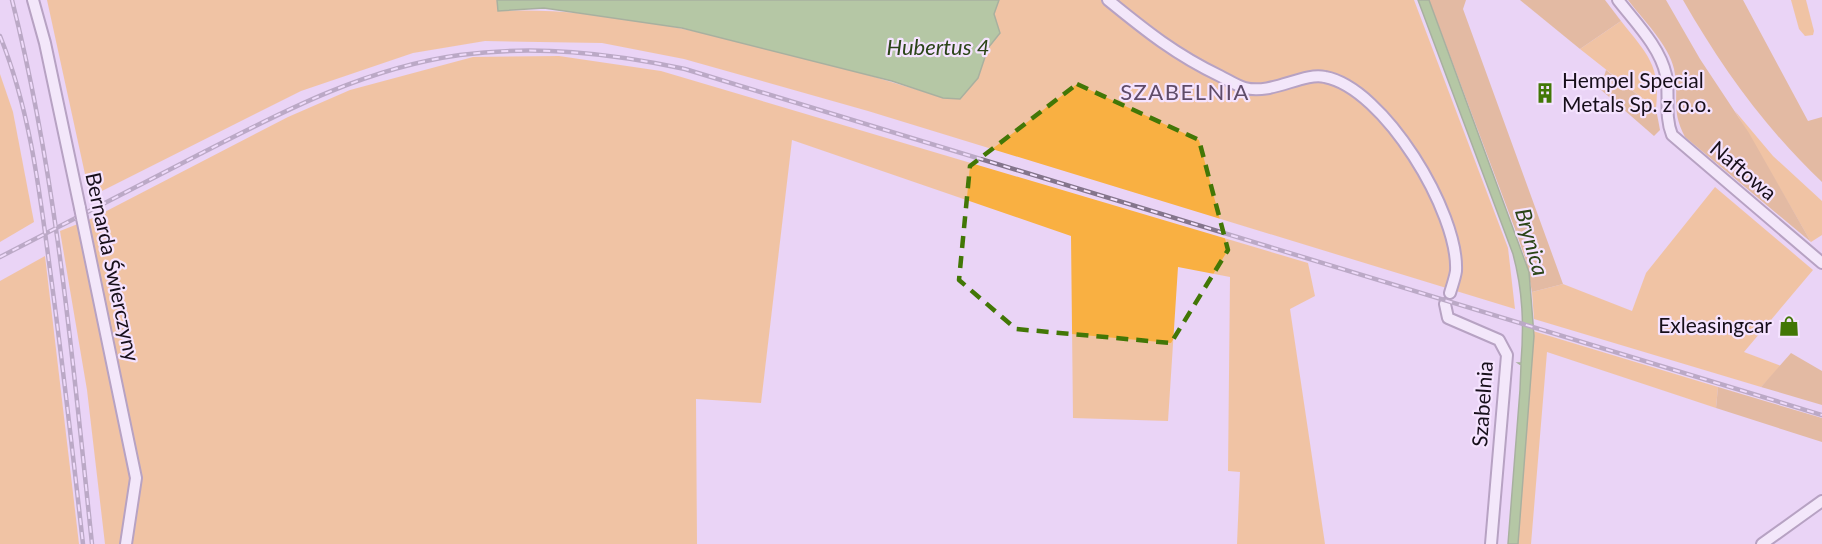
<svg xmlns="http://www.w3.org/2000/svg" width="1822" height="544" font-family="Lato,sans-serif">
  <style>
    .green { fill: #f9b042 }
    .forest { fill: #db9c3f }
    .water { fill: #77b944; stroke: #5a8637; stroke-width: 1.5 }
    .lines { fill: none; stroke-linecap: round; stroke-linejoin: round }
    .minor-casing { stroke: #7b6785; stroke-width: 14 }
    .minor { stroke: #fff; stroke-width: 10 }
    .rail-casing { stroke: #84758c; stroke-width: 4.5 }
    .rail { stroke: #f5e3ff; stroke-width: 2; stroke-dasharray: 7; stroke-linecap: butt }
    .minor-bridge-casing { stroke: #7b6785; stroke-width: 14; stroke-linecap: butt }
    .minor-bridge { stroke: #fff; stroke-width: 10 }
    .marked { fill: none; stroke: #427706; stroke-width: 4.5; stroke-dasharray: 12 8; stroke-linejoin: round }
    .labels { text-anchor: middle; stroke-width: 4.5; stroke-linejoin: round; paint-order: stroke }
    .poi-label { font-size: 21px; fill: #170f1a; stroke: #f5e3ff; text-anchor: start }
    .street-label { font-size: 21px; fill: #170f1a; stroke: #f5e3ff }
    .water-label { font-size: 22px; font-style: italic; fill: #2b4518; stroke: #f5e3ff }
    .neighbourhood-label { font-size: 22px; letter-spacing: 1.5px; fill: #5f4c69; stroke: #f5e3ff }
  </style>
  <rect width="100%" height="100%" fill="#ead4f6"/>
  <g class="green">
    <path d="M47 0H497L498 11C586 7 673 25 759 46 821 62 882 78 943 98L978 78 988 48 1000 33 994 14 999 0H1414L1508 248 1515 309 868 111 684 59 602 43 485 41 413 53 301 91 90 197Z"/>
    <path d="M1791 0H1806L1814 31 1813 35 1805 36 1799 29Z"/>
    <path d="M1621 21C1647 54 1661 65 1656 109L1580 49Z"/>
    <path d="M559 56 661 71 1308 263 1315 296 1290 309 1325 544H1237L1240 472 1228 471 1230 277 1178 267 1168 421 1073 418 1071 236 792 140 761 403 696 399 697 544H105L87 390 60 231 93 218 288 117 350 90 473 57Z"/>
    <path d="M0 74 13 112 34 222 0 242Z"/>
    <path d="M1735 111 1773 156 1822 201V235L1811 242Z"/>
    <path d="M1715 187 1813 270 1744 352 1781 366 1761 387 1534 319 1532 292 1563 284 1632 311 1646 273Z"/>
    <path d="M45 256 79 544H0V281Z"/>
    <path d="M1533 331 1718 387 1716 408 1547 352 1531 544H1518Z"/>
  </g>
  <g class="forest">
    <path d="M1429 0H1466L1463 9 1563 284 1532 292 1526 261 1515 229Z"/>
    <path d="M1520 0H1605L1621 21 1580 49Z"/>
    <path d="M1628 0H1666L1700 59 1749 133 1811 242 1685 137C1670 109 1680 97 1674 69 1669 45 1643 20 1628 0Z"/>
    <path d="M1683 0H1743L1808 121 1822 117V182C1765 128 1722 68 1683 0Z"/>
    <path d="M1606 70 1656 109 1660 130 1654 136 1600 89Z"/>
    <path d="M1791 353 1822 371V405L1761 387Z"/>
    <path d="M1718 387 1822 418V442L1716 408Z"/>
  </g>
  <g class="water">
    <path d="M497 0H999L994 14 1000 33 988 48 978 78 960 99 943 98 892 81 682 28 544 8 498 11Z"/>
    <path d="M1418 0H1429L1529 272 1534 336 1518 544H1508L1520 390 1521 365 1518 363H1521C1524 325 1523 291 1513 254Z"/>
  </g>
  <g class="lines">
    <g class="minor-casing">
      <g id="minor">
        <path d="M33 0 45 43 80 208"/>
        <path d="M1108 0C1146 31 1176 55 1220 76 1228 80 1237 86 1245 88 1272 95 1303 72 1325 77 1384 88 1459 213 1456 271 1455 278 1452 286 1450 293"/>
        <path d="M1618 0C1635 22 1660 47 1666 75 1670 96 1664 115 1672 135L1822 263"/>
        <path d="M82 218 136 478 126 544"/>
        <path d="M1445 304 1448 318 1499 340 1507 355 1491 544"/>
        <path d="M1762 544 1822 501"/>
      </g>
    </g>
    <use href="#minor" class="minor"/>
    <g class="rail-casing">
      <g id="rail">
        <path d="M12 0C57 178 73 363 92 544"/>
        <path d="M0 36C31 112 40 196 51 277 63 366 73 455 83 544"/>
        <path d="M0 257C66 223 132 189 198 155 282 112 365 68 460 55 536 45 610 53 685 69L1822 415"/>
      </g>
    </g>
    <use href="#rail" class="rail"/>
    <g class="minor-bridge-casing">
      <path id="minor-bridge" d="M80 208 82 218"/>
    </g>
    <use href="#minor-bridge" class="minor-bridge"/>
  </g>
  <path d="M0 0H1822V544H0ZM1077 84 1199 140 1228 250 1171 343 1016 329 959 280 970 166Z" fill="#ead4f6" fill-opacity=".55" fill-rule="evenodd"/>
  <path class="marked" d="M1077 84 1199 140 1228 250 1171 343 1016 329 959 280 970 166Z"/>
  <defs>
    <g id="building-bare" transform="scale(1.62)"><path d="M-4-6H4V6H1V3H-1V6H-4ZM-2.5-4.3h1.7v1.8h-1.7ZM.8-4.3h1.7v1.8H.8ZM-2.5-1h1.7V.8h-1.7ZM.8-1h1.7V.8H.8Z" fill="#427706" stroke="#f5e3ff" stroke-width="2.5" paint-order="stroke"/></g>
    <g id="shop-bare" transform="scale(1.62)"><path d="M-5-2.5h2.3a2.7 3.5 0 0 1 5.4 0H5L5.5 6h-11ZM-1.5-2.5h3a1.5 2.3 0 0 0-3 0Z" fill="#427706" stroke="#f5e3ff" stroke-width="2.5" paint-order="stroke"/></g>
  </defs>
  <g fill-rule="evenodd">
    <use href="#building-bare" x="1545" y="93"/>
    <use href="#shop-bare" x="1789" y="326"/>
  </g>
  <g class="labels">
    <g class="poi-label">
      <text x="1562" y="88">Hempel Special<tspan x="1562" dy="24">Metals Sp. z o.o.</tspan></text>
      <text x="1772" y="333" text-anchor="end">Exleasingcar</text>
    </g>
    <g class="street-label">
      <text transform="translate(1743 171) rotate(40)" y="7">Naftowa</text>
      <text transform="translate(112 267) rotate(78)" y="7">Bernarda Świerczyny</text>
      <text transform="translate(1483 404) rotate(-86)" y="7">Szabelnia</text>
    </g>
    <g class="water-label">
      <text x="938" y="55">Hubertus 4</text>
      <text transform="translate(1532 242) rotate(74)" y="8">Brynica</text>
    </g>
    <g class="neighbourhood-label">
      <text x="1185" y="100">SZABELNIA</text>
    </g>
  </g>
</svg>
